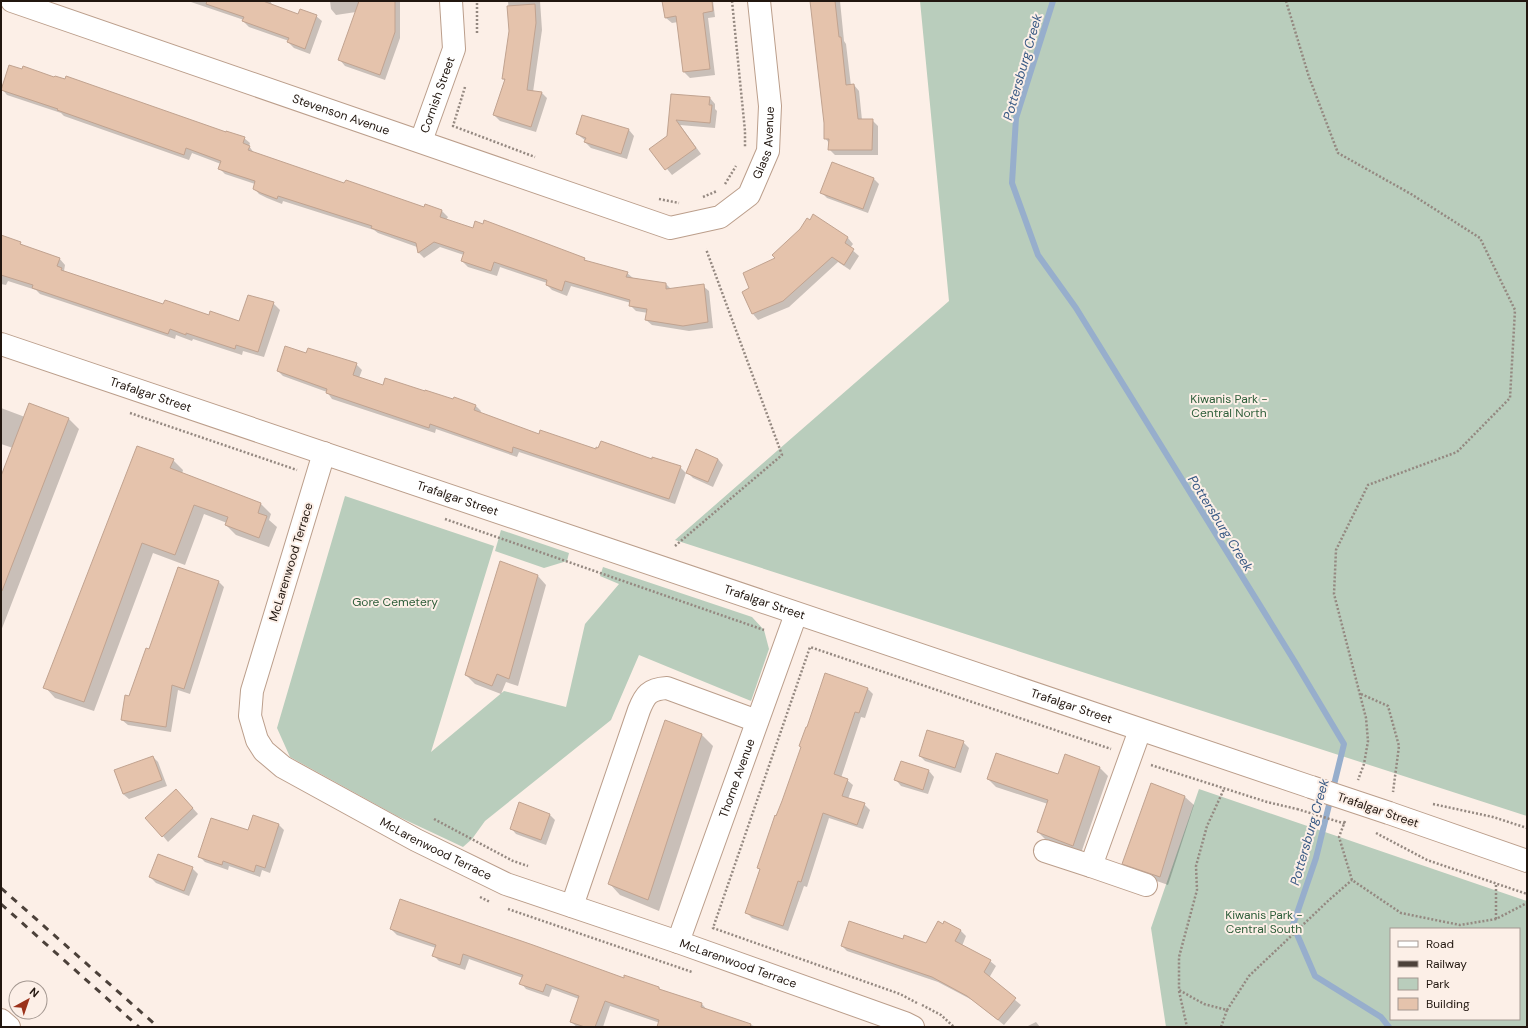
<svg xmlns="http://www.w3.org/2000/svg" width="1528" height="1028" font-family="'DM Sans',sans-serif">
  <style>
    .green { fill: #b9cdbc; fill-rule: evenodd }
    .shadow { fill: #0003 }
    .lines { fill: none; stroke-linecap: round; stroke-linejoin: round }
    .stream { stroke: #97aecc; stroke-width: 6 }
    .building { fill: #e5c3ac; stroke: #c1a390 }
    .minor-casing { stroke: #bb9e8b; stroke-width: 24 }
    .major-casing { stroke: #bb9e8b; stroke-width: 24 }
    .path { stroke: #948880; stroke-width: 2.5; stroke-dasharray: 2 2; stroke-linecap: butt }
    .minor { stroke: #fff; stroke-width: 22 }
    .major { stroke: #fff; stroke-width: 22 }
    .rail { stroke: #4c413a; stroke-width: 3; stroke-dasharray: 7 7; stroke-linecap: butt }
    .major-bridge-casing { stroke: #bb9e8b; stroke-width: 24; stroke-linecap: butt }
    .path-bridge { stroke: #948880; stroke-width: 2.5; stroke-dasharray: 2 2; stroke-linecap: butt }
    .major-bridge { stroke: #fff; stroke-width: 22 }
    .labels { text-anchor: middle; stroke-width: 4; stroke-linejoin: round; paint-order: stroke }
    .street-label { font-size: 12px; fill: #21160f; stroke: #fcefe7 }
    .park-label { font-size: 12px; fill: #2d5d39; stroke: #fcefe7 }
    .water-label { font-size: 13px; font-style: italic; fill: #385984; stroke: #fcefe7 }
  </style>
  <rect width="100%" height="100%" fill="#fcefe7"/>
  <g class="green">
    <path d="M920 1H1527V816L675 540 949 301Z"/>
    <path d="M345 496 494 546 431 752 504 691 566 707 585 624 619 584 600 576 603 567 752 617 764 630 769 649 751 701 639 655 611 720 485 821 472 839 463 847 397 816 290 757 277 728Z"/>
    <path d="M501 530 569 553 567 561 544 568 495 551Z"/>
    <path d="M1199 789 1527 901 1526 1027H1166L1151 928ZM1391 929H1519V1019H1391Z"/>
  </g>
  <g class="shadow">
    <path d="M188 1H270L273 6 298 16H316L322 21 310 54 294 48 288 42 289 41 249 27 243 21 244 20Z"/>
    <path d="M330 1H400V38L385 80 345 66 340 60 356 12 336 15 331 9Z"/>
    <path d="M508 1H540L542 30 533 92 542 93 547 98 536 132 500 121 494 115 505 81 503 79 510 31Z"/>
    <path d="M663 1H713L715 17 708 18 715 75 690 78 684 72 678 22 672 23 666 18Z"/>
    <path d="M811 1H840L844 41 846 44 851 86 854 85 859 91 862 120H872L878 126V155H835L829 149V143L825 138V123Z"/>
    <path d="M2 89 244 138 250 143 249 146 254 153 345 185 425 208 426 206 442 211 448 217 446 220 473 229 584 259 588 262 627 273 633 278 666 284 672 290 703 286 709 291 713 328 689 331 652 325 646 320 648 313 636 311 631 306V303L571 286 567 296 552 290 547 285V283L500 267 497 276 468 267 462 261 464 255 440 247 424 258 419 253 417 247 378 233 374 230 283 201 282 204 267 198 259 194 254 188 255 184 225 174 219 168 221 164 192 153 189 160 64 116 61 113 7 95Z"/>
    <path d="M672 95 710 98 715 104V109L717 111 715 128 680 125 701 154 672 175 651 149 668 136Z"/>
    <path d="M629 130 634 136 627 159 591 148 585 142 586 141 577 134Z"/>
    <path d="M874 179 879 184 868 213 827 198 822 193Z"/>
    <path d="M813 215 848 238 853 244 850 248 859 256 850 270 838 262 789 307 758 320 753 314 743 292 751 289 811 222Z"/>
    <path d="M1 236 20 243 24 246 59 258 65 265 64 271 65 272 164 305 240 322 273 303 280 310 264 357 243 351 242 355 193 339 192 341 176 335 175 339 40 294 36 290 8 281 6 285 1 284Z"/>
    <path d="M307 354 356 364 362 370 359 378 383 386 475 405 481 411 480 414 539 435 596 450 652 460 680 467 686 473 675 504 519 452 517 457 436 429 435 433 332 399 327 392 283 376 278 371Z"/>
    <path d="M30 405 69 419 79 429 1 631V479L13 448 1 444V408L25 417Z"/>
    <path d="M718 459 723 465 713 487 693 478 687 472Z"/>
    <path d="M173 460 183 470 182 474 261 504 271 514 269 520 277 527 269 547 236 535 226 525 227 523 204 514 185 565 153 553 94 711 55 698 45 687Z"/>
    <path d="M501 563 538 576 546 585 518 686 506 682 501 694 475 684 466 675Z"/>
    <path d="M179 568 219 582 224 587 190 694 178 690 171 732 128 725 122 720 150 650Z"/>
    <path d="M867 688 873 694 865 718 861 717 841 778 847 780 853 785 848 799 864 804 870 810 863 829 829 818 807 887 804 886 788 931 752 918 747 913 761 870 758 867 777 817Z"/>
    <path d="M702 735 713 746 659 911 620 895 609 883Z"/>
    <path d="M963 742 969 748 961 773 925 761 920 756Z"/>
    <path d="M1066 755 1100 768 1108 776 1081 853 1046 840 1038 832 1048 804 996 787 988 779 1058 775Z"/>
    <path d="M153 757 158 762 167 786 129 799 123 794Z"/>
    <path d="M902 762 929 771 934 777 928 794 901 786 896 780Z"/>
    <path d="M1152 785 1185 797 1194 805 1168 885 1132 872 1123 863Z"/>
    <path d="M182 796 198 814 168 842 163 836Z"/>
    <path d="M549 814 555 820 546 845 516 834 511 828Z"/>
    <path d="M279 825 284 830 270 873 262 870 260 877 229 866 228 870 205 862 199 856 249 832Z"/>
    <path d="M192 868 198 874 189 896 156 883 150 877Z"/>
    <path d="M945 923 961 931 966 936 962 946 990 961 996 966 989 978 1021 1005 1004 1025 974 1001 938 982 847 951 842 946 903 941 927 944Z"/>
    <path d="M391 929 624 979 659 988 661 990 702 1004 708 1011 757 1027H658L660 1023 610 1006 603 1027H577L571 1022 579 999 552 989 549 997 526 989 521 983 523 978 469 959 465 970 439 961 433 955 436 948 397 935Z"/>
    <path d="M1036 1022 1040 1027H1026Z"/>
  </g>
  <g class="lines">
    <path class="stream" d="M1053 1 1016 118 1012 183 1038 255 1076 308 1295 662 1344 744 1316 858 1293 925 1315 976 1381 1017 1389 1027"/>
  </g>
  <g class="building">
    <path d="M207 1H263L298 14 300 9 317 15 305 49 287 42 289 38 242 21 244 17 206 4Z"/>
    <path d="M359 1H395V32L380 75 338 60Z"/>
    <path d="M662 1H712L713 11 703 13 710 69 683 72 676 16 665 18Z"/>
    <path d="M810 1H835L839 37H841L846 85 854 84 858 119H873L872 150H828L829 139H824V123Z"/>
    <path d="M535 4 536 23 527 90 542 92 531 127 493 115 505 79H502L509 31 507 6Z"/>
    <path d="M9 65 22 69 23 66 54 77 55 76 65 79 66 76 226 132V131L245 137 243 143 250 146 248 150 344 183 346 180 424 207 425 204 442 210 440 217 473 228 475 221 483 224 484 220 585 258 584 260 628 272 626 277 666 283V289L704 284 708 322 683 326 645 320 647 309 629 306 630 300 565 281 562 291 546 285 547 280 494 262 491 271 461 261 464 252 434 242 418 253 416 243 371 228 372 226 278 196 277 199 261 193 253 189 255 181 218 169 221 161 186 148 184 155 57 110 58 109 1 90Z"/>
    <path d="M671 94 710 97 709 105H712L710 123 676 120 696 148 665 170 649 149 667 136Z"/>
    <path d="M582 115 629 129 621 154 584 142 586 138 576 134Z"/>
    <path d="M832 162 874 178 863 209 820 193Z"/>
    <path d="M813 214 848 237 845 243 854 249 844 265 832 257 783 301 752 314 742 292 749 288 743 273 775 258 772 255 800 229 807 218 810 220Z"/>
    <path d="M1 235 21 242 20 244 60 258 57 266 62 268 61 270 163 304 165 300 209 315 210 311 239 321 248 295 274 302 258 352 236 345 235 349 186 333V335L170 329 168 334 32 288 33 285 1 275Z"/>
    <path d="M285 346 306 353 308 348 357 363 353 375 383 385 385 378 425 391V390L453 399 454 397 476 405 474 410 539 434 540 430 596 449V447L598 448 601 441 652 459V457L681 466 669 499 513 447 512 453 430 424 429 428 326 393 327 389 277 371Z"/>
    <path d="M29 403 69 418 2 591H1V476Z"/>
    <path d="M137 446 174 459 170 468 261 503 258 513 267 516 259 538 225 525 228 517 194 505 175 555 142 543 84 702 43 688Z"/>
    <path d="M696 449 718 459 708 482 686 473Z"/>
    <path d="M500 561 538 575 509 679 497 674 492 686 465 675Z"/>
    <path d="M178 567 219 581 184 689 172 685 166 727 121 720 125 695 129 696 146 648 149 649Z"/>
    <path d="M825 673 868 688 859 713 855 712 834 774 848 779 842 796 865 803 857 825 823 813 801 882 798 881 783 926 745 913 760 869 757 868 775 815 776 816 782 801 801 747 799 746 806 727H807Z"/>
    <path d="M665 720 702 734 648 900 608 884Z"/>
    <path d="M927 730 964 741 955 768 919 756Z"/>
    <path d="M996 753 1058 774 1065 754 1100 767 1073 846 1037 832 1048 800 987 779Z"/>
    <path d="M153 756 162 780 123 794 114 770Z"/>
    <path d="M901 761 929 770 923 790 894 780Z"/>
    <path d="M1151 783 1185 796 1160 877 1122 864Z"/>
    <path d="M176 789 193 808 162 837 145 818Z"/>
    <path d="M519 802 550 814 541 840 510 829Z"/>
    <path d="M253 815 279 824 265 868 256 865 254 872 223 861 222 865 198 857 211 818 248 830Z"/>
    <path d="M158 854 193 867 184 891 149 877Z"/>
    <path d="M400 899 533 945 624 978V975L659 987V989L702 1003 701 1007 751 1024 750 1027H657L659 1020 605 1001 595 1027H585L570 1022 579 996 546 984 543 992 519 984 523 975 463 954 460 965 432 956 436 945 390 929Z"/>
    <path d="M849 921 903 939 904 935 926 943 938 921 943 924 944 921 961 930 955 941 991 960 984 972 1016 998 998 1020 967 996 932 977 841 946Z"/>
  </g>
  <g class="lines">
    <g class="minor-casing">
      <g id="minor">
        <path id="s1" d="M12 1 670 228 720 217 749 195 768 151 770 106 759 1"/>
        <path id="s2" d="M421 141 454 49 451 1"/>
        <path id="s3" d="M324 453 252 691 250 716 257 740 264 751 283 767 416 840 506 884 678 942 905 1023 913 1027"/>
        <path d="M1140 730 1091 866 1146 885"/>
        <path d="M1045 851 1091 866"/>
        <path d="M572 906 639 710C645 695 649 689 667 688L757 721"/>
        <path id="s4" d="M678 942 796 614"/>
        <path d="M1 1020 9 1027"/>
      </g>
    </g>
    <g class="major-casing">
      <g id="major">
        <path id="s5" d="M1 344 1311 787"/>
        <path d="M1389 813 1527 861"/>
      </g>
    </g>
    <g class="path">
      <path d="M732 1 745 131V148"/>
      <path d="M1286 1 1309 77 1338 153 1411 194 1480 238 1515 310 1510 398 1457 452 1368 485 1336 550 1334 594 1366 718 1368 741 1364 764 1358 780"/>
      <path d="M477 33V1"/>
      <path d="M465 87 453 126 535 157"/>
      <path d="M725 184 736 166"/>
      <path d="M703 197 717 191"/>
      <path d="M659 199 679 203"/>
      <path d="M130 413 297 470"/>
      <path d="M445 519 764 630"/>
      <path d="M675 546 782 455 706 249"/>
      <path d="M1361 694 1388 706 1399 746 1393 792"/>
      <path d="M1151 765 1267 802 1297 809"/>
      <path d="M1433 804 1493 817 1527 828"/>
      <path d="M434 819 513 861 528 866"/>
      <path d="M1345 821 1339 837 1352 880 1401 913 1460 925 1496 919 1527 903"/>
      <path d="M1376 833 1427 860 1527 894"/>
      <path d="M480 897 490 902"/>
      <path d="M508 909 692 972"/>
      <path d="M1496 919V883"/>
      <path d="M1179 991 1187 1027"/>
      <path d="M917 1003 900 994 713 928 810 647 1111 749"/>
      <path d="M922 1005 941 1015 954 1027"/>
      <path d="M1227 1010 1249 976 1329 900 1352 880"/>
      <path d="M1221 1027 1227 1010 1204 1004 1179 990V957L1197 890 1196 866 1207 826 1224 789"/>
    </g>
    <use href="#minor" class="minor"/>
    <use href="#major" class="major"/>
    <g class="rail">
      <path d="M1 888 158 1027"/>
      <path d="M1 904 139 1027"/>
    </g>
    <g class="major-bridge-casing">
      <path id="major-bridge" d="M1311 787 1389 813"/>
    </g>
    <path class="path-bridge" d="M1297 809 1346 824"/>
    <use href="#major-bridge" class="major-bridge"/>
  </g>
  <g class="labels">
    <g class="street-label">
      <text dy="4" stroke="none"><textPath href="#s2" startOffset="49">Cornish Street</textPath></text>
      <text dy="4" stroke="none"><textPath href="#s1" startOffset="348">Stevenson Avenue</textPath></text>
      <text dy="4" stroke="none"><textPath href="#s1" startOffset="839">Glass Avenue</textPath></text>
      <text dy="4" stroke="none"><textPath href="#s5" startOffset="158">Trafalgar Street</textPath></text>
      <text dy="4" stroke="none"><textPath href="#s5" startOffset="482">Trafalgar Street</textPath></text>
      <text transform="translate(291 562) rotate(-73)" y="4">McLarenwood Terrace</text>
      <text dy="4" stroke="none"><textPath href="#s5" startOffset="806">Trafalgar Street</textPath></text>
      <text dy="4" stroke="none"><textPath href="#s5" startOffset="1130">Trafalgar Street</textPath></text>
      <text dy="4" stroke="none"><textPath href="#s4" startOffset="174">Thorne Avenue</textPath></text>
      <text transform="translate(1378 810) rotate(19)" y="4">Trafalgar Street</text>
      <text dy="4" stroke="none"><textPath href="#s3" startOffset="510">McLarenwood Terrace</textPath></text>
      <text dy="4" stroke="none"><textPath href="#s3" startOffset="834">McLarenwood Terrace</textPath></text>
    </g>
    <g class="park-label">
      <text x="1229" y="403">Kiwanis Park -<tspan x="1229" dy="14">Central North</tspan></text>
      <text x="395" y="606">Gore Cemetery</text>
      <text x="1264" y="919">Kiwanis Park -<tspan x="1264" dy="14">Central South</tspan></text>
    </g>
    <g class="water-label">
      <text transform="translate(1022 67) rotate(-74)" y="5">Pottersburg Creek</text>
      <text transform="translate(1221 523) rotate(58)" y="5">Pottersburg Creek</text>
      <text transform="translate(1309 832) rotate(-74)" y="5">Pottersburg Creek</text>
    </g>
  </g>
  <rect width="1528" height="1028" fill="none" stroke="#21160f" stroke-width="4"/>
  <rect x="1390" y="928" width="130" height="92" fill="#fcefe7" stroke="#a49891"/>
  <rect x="1398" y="941" width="20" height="6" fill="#ffffff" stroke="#a49891"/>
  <text x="1426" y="948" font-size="12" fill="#21160f">Road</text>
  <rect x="1398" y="961" width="20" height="6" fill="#4c413a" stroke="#a49891"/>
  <text x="1426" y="968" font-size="12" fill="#21160f">Railway</text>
  <rect x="1398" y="978" width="20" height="12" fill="#b9cdbc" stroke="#a49891"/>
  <text x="1426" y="988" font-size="12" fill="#21160f">Park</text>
  <rect x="1398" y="998" width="20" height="12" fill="#e5c3ac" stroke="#a49891"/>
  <text x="1426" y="1008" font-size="12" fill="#21160f">Building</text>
  <g transform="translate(28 1000) rotate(40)"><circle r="19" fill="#fcefe7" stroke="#a49891"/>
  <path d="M0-3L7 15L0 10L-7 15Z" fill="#9b321a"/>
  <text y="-6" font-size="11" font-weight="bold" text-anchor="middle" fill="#21160f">N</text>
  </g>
</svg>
